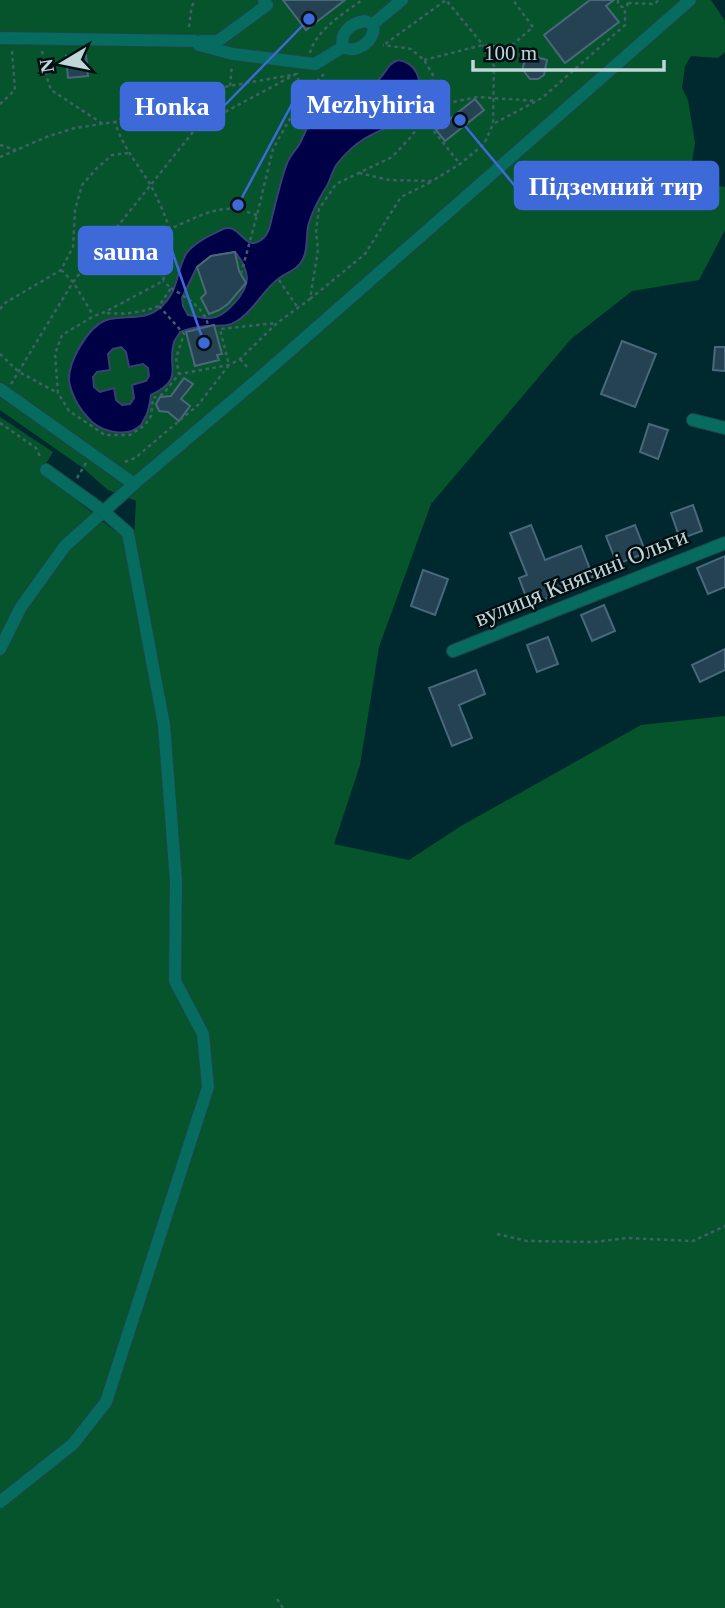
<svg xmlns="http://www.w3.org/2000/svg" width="725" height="1608" font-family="'Times New Roman',serif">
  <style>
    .green { fill: #05542b }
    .water { fill: #000046; stroke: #3a4072; stroke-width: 2; fill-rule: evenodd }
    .building { fill: #254253; stroke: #4a687b; stroke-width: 2 }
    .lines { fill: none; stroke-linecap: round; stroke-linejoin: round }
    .minor-casing { stroke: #1f454a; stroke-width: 14 }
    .path { stroke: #3e6166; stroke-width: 2.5; stroke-dasharray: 3.5 3.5; stroke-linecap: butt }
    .minor { stroke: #056c5f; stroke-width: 12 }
    .labels { text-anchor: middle; stroke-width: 5; stroke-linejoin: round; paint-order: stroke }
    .street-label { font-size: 24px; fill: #c1d6d9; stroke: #020f12 }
    .leader { fill: none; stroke: #3e69d8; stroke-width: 2.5 }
    .callout-dot { fill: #3e69d8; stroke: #020f12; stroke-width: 2.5 }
    .callout { fill: #3e69d8; stroke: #3e69d8; stroke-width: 2.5 }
    .callout-label { font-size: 26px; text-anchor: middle; font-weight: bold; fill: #fff }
  </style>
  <rect width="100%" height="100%" fill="#00292f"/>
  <path class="green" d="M0 0H711L725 21V52L718 58 691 56 685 66 682 88 688 100 695 143 689 181 725 187V230L699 280 632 291 571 339 431 504 379 647 360 765 334 844 409 860 461 826 641 725 725 716V1608H0V417L53 452 41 472 115 531 134 539 136 501 108 490 83 468 0 410Z"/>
  <path class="water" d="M399 60C417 64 423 80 417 97 407 124 386 126 364 139 354 145 345 154 337 164 333 170 331 177 328 184 320 197 311 212 308 227 306 238 308 249 303 259 298 270 287 272 278 279 263 290 254 311 237 321 227 328 217 325 206 326 197 327 188 329 180 332 180 333 174 341 174 342 166 368 186 378 151 395 150 403 149 409 146 416 145 417 142 424 141 425 128 438 104 432 92 422 86 416 80 409 76 401 73 395 70 388 69 381 68 361 88 327 106 320 125 314 146 322 162 306 179 290 176 271 186 254 193 243 209 236 221 230 240 220 244 253 261 240 269 235 270 225 272 217 276 202 282 174 288 161 291 154 297 149 300 143 304 135 307 127 312 119 321 104 338 87 357 84 364 83 371 86 377 81 386 74 387 63 399 60ZM235 252C241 259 246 268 247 278 247 292 226 317 211 318 204 319 195 316 188 315L183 306 182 298 197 267 211 256ZM121 347 126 352 129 367 143 364 148 368 149 376 146 381 132 385 134 398 130 404 122 405 116 400 114 388 100 392 94 387 93 377 97 372 110 370 108 354 113 349Z"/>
  <g class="building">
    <path d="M283 0H345L306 30Z"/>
    <path d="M590 0H614L606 6 619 22 565 63 544 35Z"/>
    <path d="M86 55 88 76 68 78 66 56Z"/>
    <path d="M533 56 547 60 544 75 538 79H530L523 70V66L526 59Z"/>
    <path d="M475 99 484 110 445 141 436 130Z"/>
    <path d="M235 252 239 271 246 283 228 304 219 310 209 314 201 298 206 293 197 267 211 256Z"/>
    <path d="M214 325 222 354 217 355 219 360 195 366 186 332Z"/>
    <path d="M622 341 656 354 635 407 601 394Z"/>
    <path d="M715 347H725V371L713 370Z"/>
    <path d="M184 378 193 384 181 399 190 406 179 421 168 412 159 411 156 404 160 397 171 396Z"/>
    <path d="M649 424 668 430 658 459 640 452Z"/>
    <path d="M693 505 702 531 680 539 671 513Z"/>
    <path d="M531 525 545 560 581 546 593 577 549 594 550 597 529 605 519 578 527 575 510 533Z"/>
    <path d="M635 525 646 553 617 564 606 536Z"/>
    <path d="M725 556V587L708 594 697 568Z"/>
    <path d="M423 570 448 579 435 615 411 606Z"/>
    <path d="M604 605 615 631 592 641 581 615Z"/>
    <path d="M548 637 558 664 537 672 527 645Z"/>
    <path d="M725 649V670L700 682 692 665Z"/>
    <path d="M476 670 485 694 459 705 472 738 452 746 429 688Z"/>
  </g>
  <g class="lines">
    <g class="minor-casing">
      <g id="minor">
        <path d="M365 21 373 24C377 40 356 55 343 47 339 33 351 23 365 21Z"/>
        <path d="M373 24 402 0"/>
        <path d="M0 38 195 41 199 45 233 54 315 64 343 47"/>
        <path d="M201 41H218L267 5 264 0"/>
        <path d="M0 389 134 484"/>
        <path d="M693 420 725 428"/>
        <path d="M0 649 21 607 65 546 134 484 258 379 690 0"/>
        <path d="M453 651 725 543"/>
        <path d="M0 1502 73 1444 106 1402 208 1087 203 1034 175 981 176 881 164 725 128 533 103 511 46 470"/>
      </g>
    </g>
    <g class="path">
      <path d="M618 0V4L622 7 627 6 628 0"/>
      <path d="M628 3 654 4 659 0"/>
      <path d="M189 27 191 11 194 0"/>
      <path d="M509 48 518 59"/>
      <path d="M42 51 45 72 51 90 103 124"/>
      <path d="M310 53C316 30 343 14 362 0"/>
      <path d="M424 60 483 45 509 48 533 27 513 0"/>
      <path d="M230 86 232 65"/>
      <path d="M0 104 15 90 12 51"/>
      <path d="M427 111 449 103 477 97 537 101"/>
      <path d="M425 120 460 164"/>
      <path d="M495 123 542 98 625 25V7"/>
      <path d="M0 145 16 150"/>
      <path d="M0 157 49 136 75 128 115 122"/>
      <path d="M359 173 389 180 432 181 460 164 484 144 493 124 494 66 483 45 446 0 385 44"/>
      <path d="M257 215C250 213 243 210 235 209 212 207 191 220 170 229L169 253 163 281 105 312 94 316 62 335 55 354 58 393 69 411 105 435H130L145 425 151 416 153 398 163 394 179 374 229 365 240 359 277 323 310 299 318 250 316 231 319 209 336 184 392 157 410 138 424 119 427 111 432 92 433 75 424 60 411 49 383 45"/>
      <path d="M170 229C164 214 158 198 150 184 137 163 122 146 115 122L156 99 297 74 302 97"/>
      <path d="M61 270 73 282 93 315"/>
      <path d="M241 274 257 215 273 149 302 97 324 74"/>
      <path d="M279 280 298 308"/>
      <path d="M171 288C185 297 204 307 208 325"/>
      <path d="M310 299 365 254 401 197 431 182"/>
      <path d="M159 306 184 334 176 358 179 374"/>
      <path d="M0 309 5 303 61 270 73 247 75 210 82 185 97 168 112 155 128 153"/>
      <path d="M107 313C126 315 142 312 159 306L171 288 163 281"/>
      <path d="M0 354 19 372 58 393"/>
      <path d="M240 359 249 369"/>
      <path d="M11 384 73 282 197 127 296 74"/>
      <path d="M0 423 36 448 41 459"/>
      <path d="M125 462 135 458 198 405 229 365 220 329 277 323"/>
      <path d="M77 478 86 463"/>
      <path d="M497 1234 527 1241 594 1242 627 1238 693 1241 725 1226"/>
      <path d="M277 1599 283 1608"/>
    </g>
    <use href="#minor" class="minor"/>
  </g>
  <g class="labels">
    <g class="street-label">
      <text transform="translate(581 577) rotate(-22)" y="8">вулиця Княгині Ольги</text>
    </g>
  </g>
  <path class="leader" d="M238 205L292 104M309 19L224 106M460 120L515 186M204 343L172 251"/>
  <g class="callout-dot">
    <circle cx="238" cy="205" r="7"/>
    <circle cx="309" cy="19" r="7"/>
    <circle cx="460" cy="120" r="7"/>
    <circle cx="204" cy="343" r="7"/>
  </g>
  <g class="callout">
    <rect x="292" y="81" width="157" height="47" rx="7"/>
    <rect x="121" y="83" width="103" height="47" rx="7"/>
    <rect x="515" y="162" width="203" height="47" rx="7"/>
    <rect x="79" y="227" width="93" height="47" rx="7"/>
  </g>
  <g class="callout-label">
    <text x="371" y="113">Mezhyhiria</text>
    <text x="172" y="115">Honka</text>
    <text x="616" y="195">Підземний тир</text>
    <text x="126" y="260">sauna</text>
  </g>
  <g transform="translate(63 63) rotate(260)" stroke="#020f12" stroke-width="5" paint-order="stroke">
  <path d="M0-5L12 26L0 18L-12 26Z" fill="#c1d6d9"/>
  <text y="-10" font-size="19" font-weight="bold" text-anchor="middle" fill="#c1d6d9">N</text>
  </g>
  <path d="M473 60v10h191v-10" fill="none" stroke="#c1d6d9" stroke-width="3.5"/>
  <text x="484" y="60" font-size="21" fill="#c1d6d9" stroke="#020f12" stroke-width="5" paint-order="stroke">100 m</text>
</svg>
